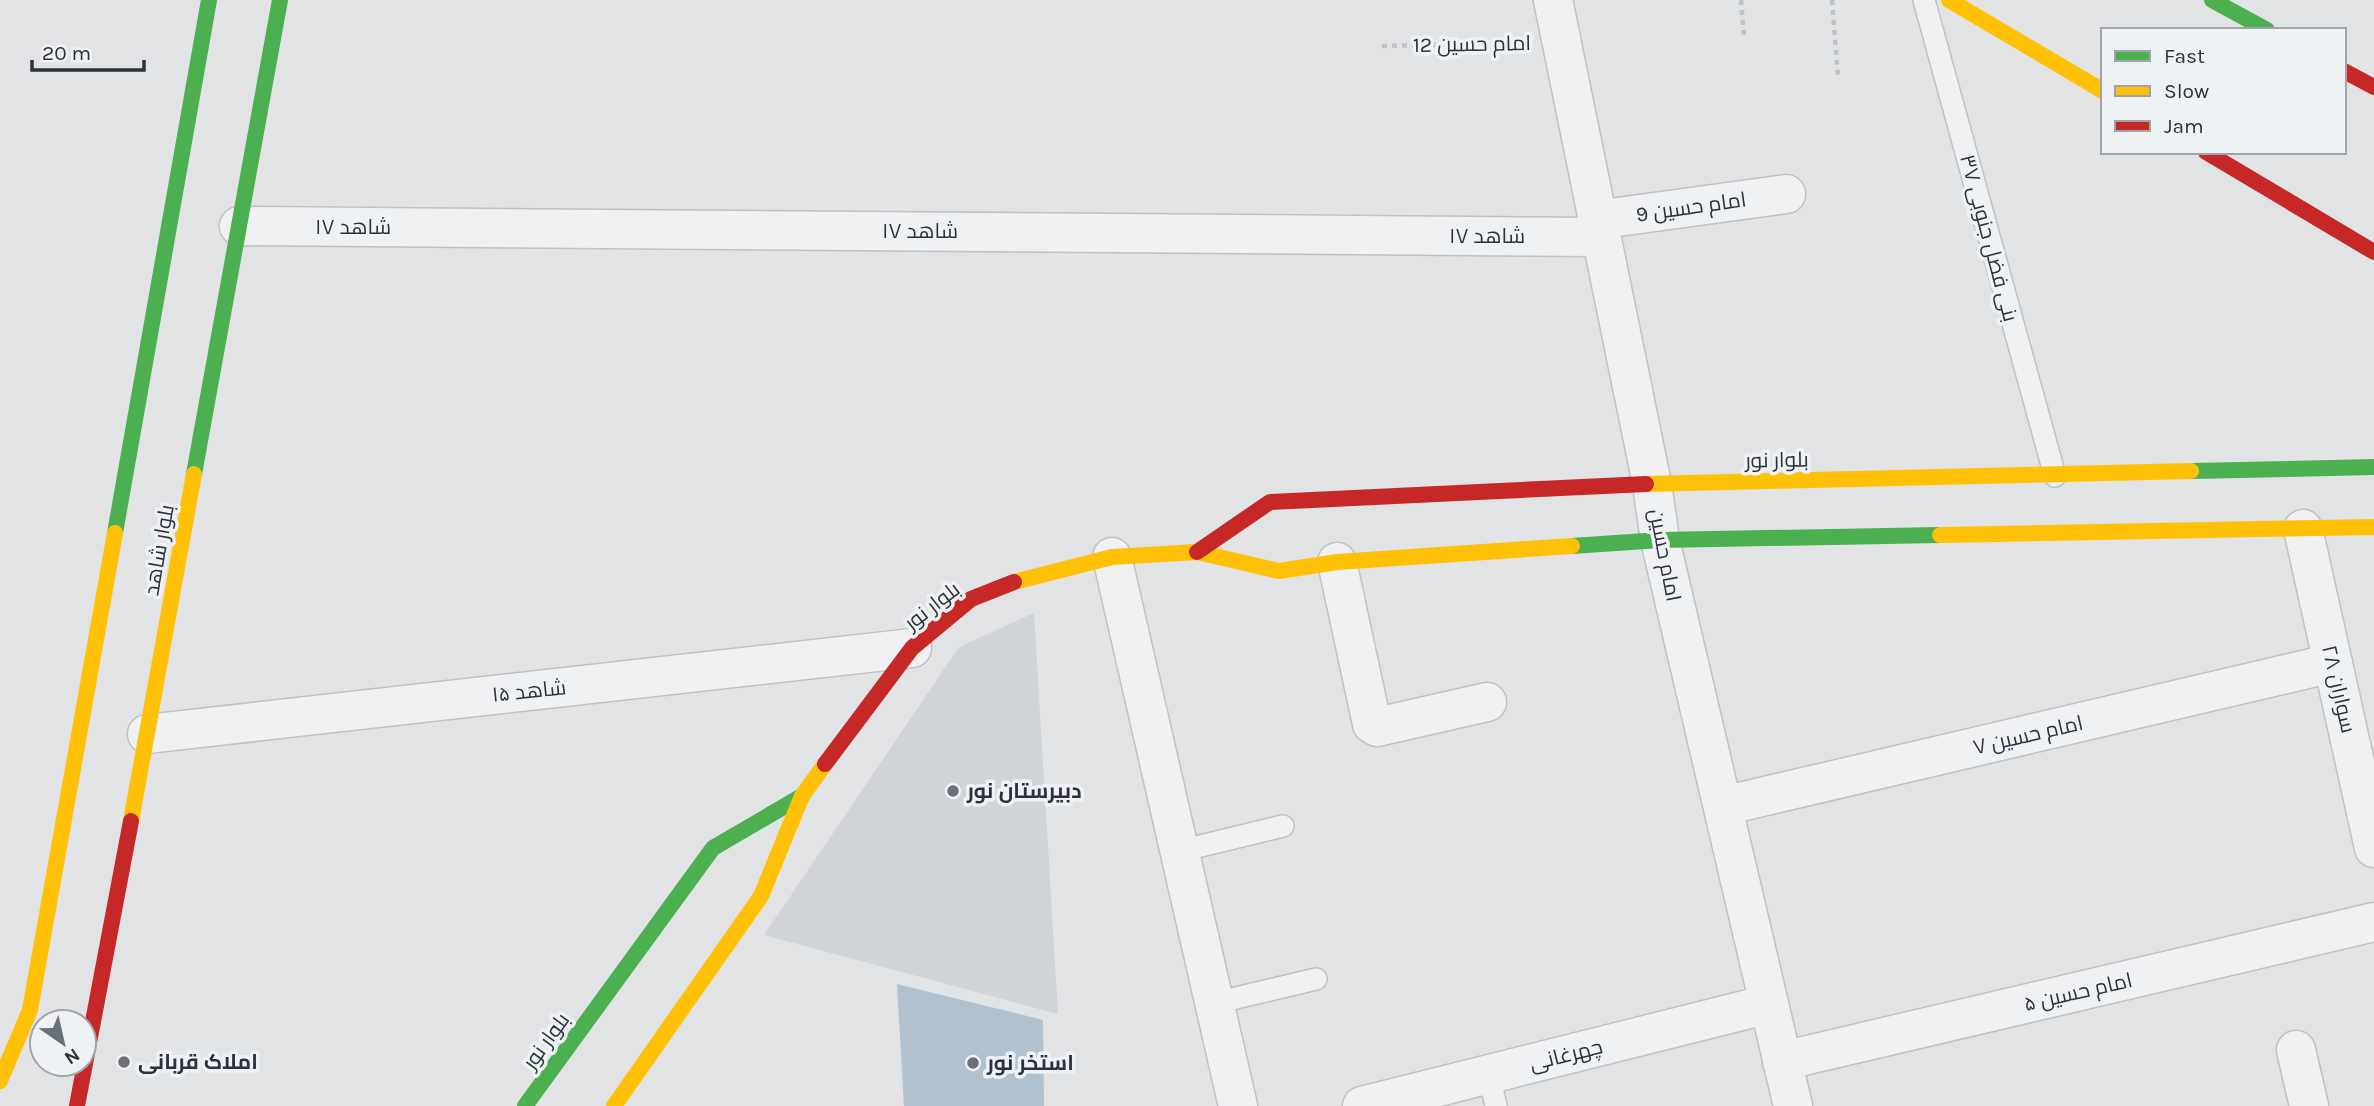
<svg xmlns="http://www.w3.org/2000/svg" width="2374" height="1106" font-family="Karla,Cairo,sans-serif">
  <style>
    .built { fill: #d0d3d8 }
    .water { fill: #b1c1ce }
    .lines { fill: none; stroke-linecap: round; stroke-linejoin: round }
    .lane-casing { stroke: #bfc1c3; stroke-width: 24 }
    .street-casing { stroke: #bfc1c3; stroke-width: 41 }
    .path { stroke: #bfc2c4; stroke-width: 4.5; stroke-dasharray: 5 5; stroke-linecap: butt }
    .lane { stroke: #f0f1f3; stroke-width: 21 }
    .street { stroke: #f0f1f3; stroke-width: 38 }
    .fast { stroke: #4caf50; stroke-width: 16 }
    .slow { stroke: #ffc107; stroke-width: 16 }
    .jam { stroke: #c62828; stroke-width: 16 }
    .poi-dot { fill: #6a7078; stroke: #eff2f5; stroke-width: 2.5 }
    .labels { text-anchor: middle; stroke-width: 7; stroke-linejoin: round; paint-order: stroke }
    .street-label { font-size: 21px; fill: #2a323d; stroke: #eff2f5 }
    .poi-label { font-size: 21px; font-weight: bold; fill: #2a323d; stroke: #eff2f5; text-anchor: start }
  </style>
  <rect width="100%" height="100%" fill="#e1e3e5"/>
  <path class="built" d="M1034 613 1058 1014 764 935 959 647Z"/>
  <path class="water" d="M897 984 1043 1020 1044 1106H904Z"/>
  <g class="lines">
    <g class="lane-casing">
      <g id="lane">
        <path d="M1924 0 2055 476"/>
        <path d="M1180 851 1283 826"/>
        <path d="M1215 1003 1316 979"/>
        <path d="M1489 1074 1496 1106"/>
      </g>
    </g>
    <g class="street-casing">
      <g id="street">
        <path d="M1553 0 1652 484 1660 540 1793 1106"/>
        <path d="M1596 220 1786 194"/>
        <path d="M239 226 1600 237"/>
        <path d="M2303 529 2374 848"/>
        <path d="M1112 557 1238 1106"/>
        <path d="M1337 562 1372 724 1377 727 1487 702"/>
        <path d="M147 734 912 648"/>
        <path d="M1723 806 2333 663"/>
        <path d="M2296 1050 2309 1106"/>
        <path d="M1782 1061 2374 922"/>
        <path d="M1362 1106 1769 1004"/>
      </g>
    </g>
    <g class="path">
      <path d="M1741 0 1744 36"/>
      <path d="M1832 0 1838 76"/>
      <path d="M1382 46 1522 43"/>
    </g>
    <use href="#lane" class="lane"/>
    <use href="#street" class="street"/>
    <g class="fast">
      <path d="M2212 0 2267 30"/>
      <path d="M2191 471 2374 467"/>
      <path d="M194 474 280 0"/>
      <path d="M115 533 209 0"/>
      <path d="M1572 546 1660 540 1940 535"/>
      <path d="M525 1106 713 848 802 796"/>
    </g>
    <g class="slow">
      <path d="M1949 0 2103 91"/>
      <path d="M1646 484 2191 471"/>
      <path d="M1940 535 2374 527"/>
      <path d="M1014 582 1112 557 1197 552 1279 571 1337 562 1572 546"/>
      <path d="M131 821 194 474"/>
      <path d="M0 1081 30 1010 115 533"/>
      <path d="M614 1106 761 896 802 796 825 764"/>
    </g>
    <g class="jam">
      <path d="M2344 71 2374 87"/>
      <path d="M2206 152 2374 252"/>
      <path d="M1197 552 1270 502 1646 484"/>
      <path d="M825 764 912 648 971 599 1014 582"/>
      <path d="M77 1106 131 821"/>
    </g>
  </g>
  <g class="poi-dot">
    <circle cx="953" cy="791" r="7"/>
    <circle cx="124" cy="1062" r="7"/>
    <circle cx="973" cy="1063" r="7"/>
  </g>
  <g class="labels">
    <g class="street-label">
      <text transform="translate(1472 44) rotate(-1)" y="7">امام حسین 12</text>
      <text transform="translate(1691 207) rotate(-8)" y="7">امام حسین 9</text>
      <text x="353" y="234">شاهد ۱۷</text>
      <text x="920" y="238">شاهد ۱۷</text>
      <text x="1487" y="243">شاهد ۱۷</text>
      <text transform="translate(1989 238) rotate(75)" y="7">بنی فضل جنوبی ۳۷</text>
      <text transform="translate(1777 460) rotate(-1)" y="7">بلوار نور</text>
      <text transform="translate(159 550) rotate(-80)" y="7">بلوار شاهد</text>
      <text transform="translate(1665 555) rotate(79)" y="7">امام حسین</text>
      <text transform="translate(932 606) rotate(-38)" y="7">بلوار نور</text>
      <text transform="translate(2339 689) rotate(77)" y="7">سواران ۲۸</text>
      <text transform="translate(529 691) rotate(-6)" y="7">شاهد ۱۵</text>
      <text transform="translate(2028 735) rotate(-13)" y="7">امام حسین ۷</text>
      <text transform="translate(2078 992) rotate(-13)" y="7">امام حسین ۵</text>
      <text transform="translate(546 1041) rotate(-54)" y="7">بلوار نور</text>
      <text transform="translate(1566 1055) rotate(-14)" y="7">چهرغانی</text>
    </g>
    <g class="poi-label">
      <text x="967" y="798">دبیرستان نور</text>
      <text x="138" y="1069">املاک قربانی</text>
      <text x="987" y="1070">استخر نور</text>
    </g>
  </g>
  <rect x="2101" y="28" width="245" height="126" fill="#eff2f5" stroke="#a0a5ab" stroke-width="2"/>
  <rect x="2115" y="51" width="35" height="10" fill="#4caf50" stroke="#a0a5ab" stroke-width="2"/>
  <text x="2164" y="63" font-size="21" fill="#2a323d">Fast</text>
  <rect x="2115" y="86" width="35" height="10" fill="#ffc107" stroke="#a0a5ab" stroke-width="2"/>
  <text x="2164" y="98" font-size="21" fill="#2a323d">Slow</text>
  <rect x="2115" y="121" width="35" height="10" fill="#c62828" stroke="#a0a5ab" stroke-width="2"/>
  <text x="2164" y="133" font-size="21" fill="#2a323d">Jam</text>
  <g transform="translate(63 1043) rotate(146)"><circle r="33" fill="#eff2f5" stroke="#a0a5ab" stroke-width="2"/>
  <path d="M0-5L12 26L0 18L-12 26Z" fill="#6a7078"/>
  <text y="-10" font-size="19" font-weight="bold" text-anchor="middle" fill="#2a323d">N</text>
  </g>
  <path d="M32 60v10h112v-10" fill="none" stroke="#2a323d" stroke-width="3.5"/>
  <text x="42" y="60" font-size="21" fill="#2a323d" stroke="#eff2f5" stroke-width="5" paint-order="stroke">20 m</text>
</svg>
